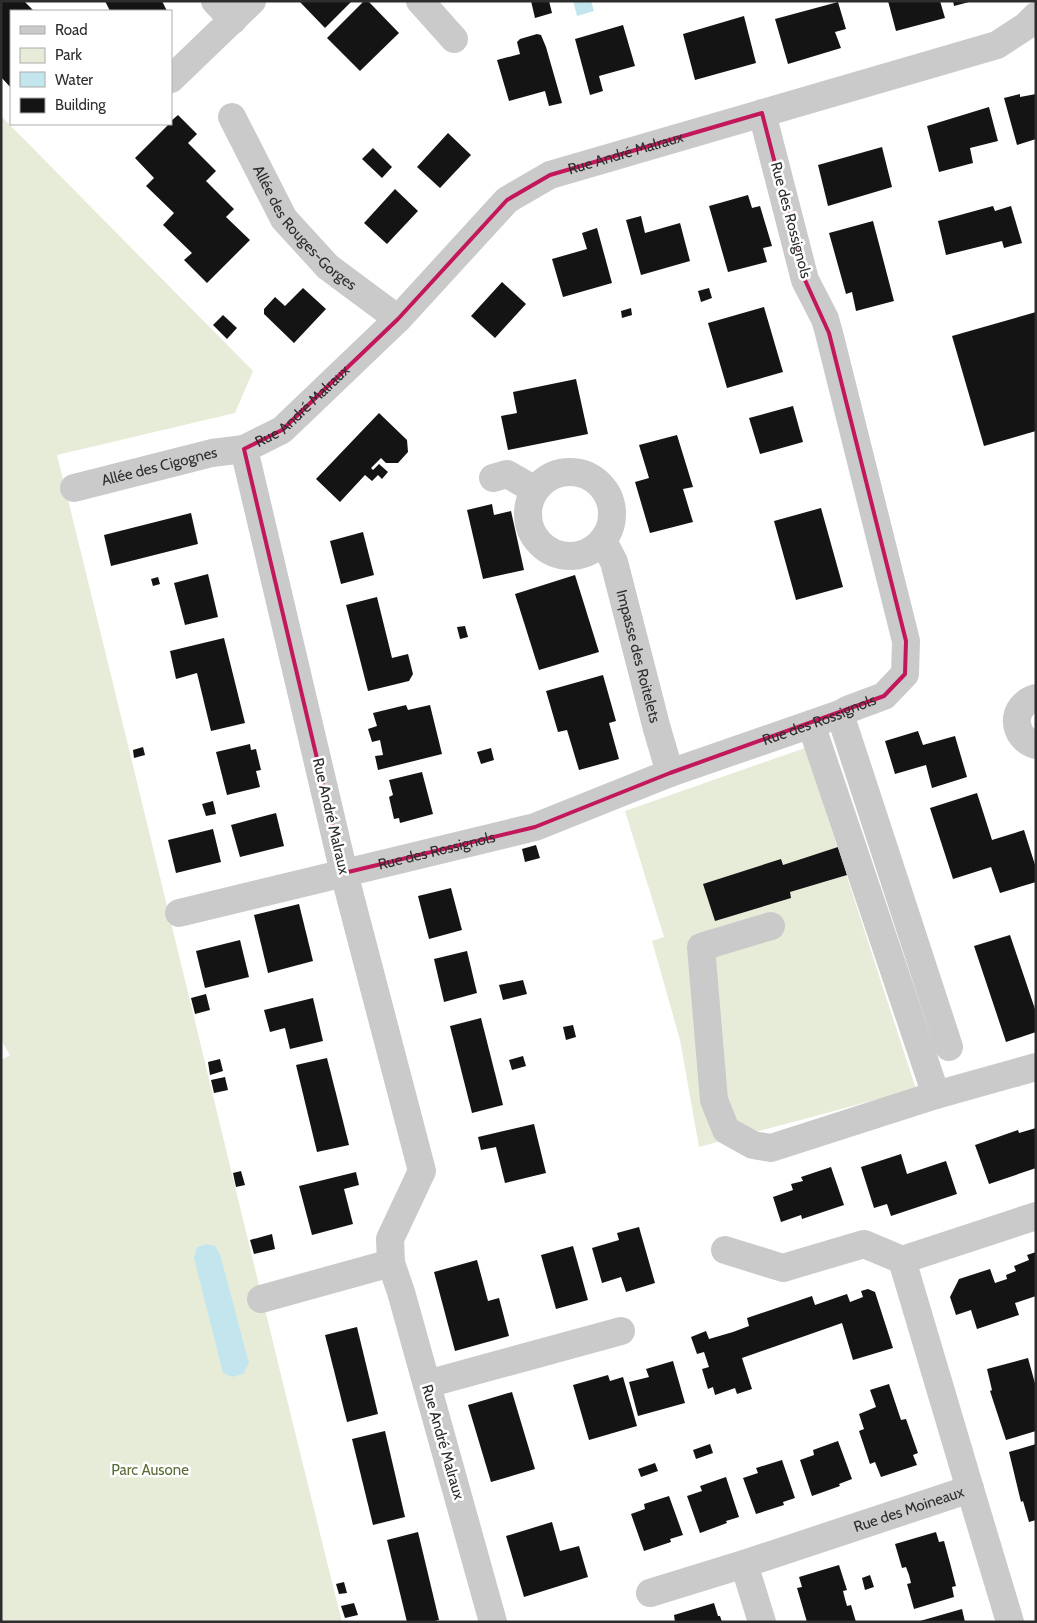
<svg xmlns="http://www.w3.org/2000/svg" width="1037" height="1623" font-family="Cabin,sans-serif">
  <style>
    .green { fill: #e7ecd9 }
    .water { fill: #c3e6ee }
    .building { fill: #141414 }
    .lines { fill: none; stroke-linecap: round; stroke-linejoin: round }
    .minor { stroke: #cacaca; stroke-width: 28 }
    .marked { fill: none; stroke: #c2185b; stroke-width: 4; stroke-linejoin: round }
    .labels { text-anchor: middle; stroke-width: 5; stroke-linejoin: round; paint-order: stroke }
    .street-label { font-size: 15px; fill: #2d2d2d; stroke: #fff }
    .park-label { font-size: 15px; fill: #5a6c37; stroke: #fff }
  </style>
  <rect width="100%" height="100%" fill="#fff"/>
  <g class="green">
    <path d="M1 116 253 371 235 413 57 455C153 844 245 1233 342 1622H1V1060L10 1055 1 1040Z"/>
    <path d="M805 748 916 1089 699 1147 680 1040 652 941 664 937 625 811Z"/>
  </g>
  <g class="water">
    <path d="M573 1H591L594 11 577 16Z"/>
    <path d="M207 1244 215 1246 220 1254 249 1363 243 1374 232 1377 223 1373 194 1258 197 1247Z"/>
  </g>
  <g class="building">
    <path d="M1 1H24L34 11H11V88L1 77Z"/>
    <path d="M105 1H162L167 11H110Z"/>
    <path d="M299 1H352L325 28Z"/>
    <path d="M364 1H368L399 33 360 71 327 38Z"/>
    <path d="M531 1H549L552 13 535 18Z"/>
    <path d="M888 1H940L945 18 896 31Z"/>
    <path d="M953 1H969V2L954 6Z"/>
    <path d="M838 2 846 29 835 32 841 48 788 64 775 19Z"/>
    <path d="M744 16 756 63 695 80 683 34Z"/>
    <path d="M623 25 635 66 599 76 603 91 590 95 575 39Z"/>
    <path d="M537 34 541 35 546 47 562 103 549 106 545 91 509 101 497 60 520 54 517 42 520 39Z"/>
    <path d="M1020 94V97L1036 94V139L1017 145 1004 98Z"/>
    <path d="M989 107 998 141 970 148 973 163 939 172 927 126Z"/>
    <path d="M178 115 197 134 188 143 216 171 206 181 234 209 226 217 250 240 207 283 184 260 192 253 163 225 174 213 146 186 154 178 135 158 169 124H171V121Z"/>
    <path d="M448 133 471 155 440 188 417 167Z"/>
    <path d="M882 147 892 187 828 206 818 165Z"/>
    <path d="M373 148 392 167 382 178 362 159Z"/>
    <path d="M395 189 418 211 387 244 364 223Z"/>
    <path d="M748 195 752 208 760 206 772 246 763 248 767 262 728 272 709 206Z"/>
    <path d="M993 206 995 211 1011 206 1022 243 1004 248 1002 241 946 255 938 221Z"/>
    <path d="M641 216 645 233 680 223 690 261 641 275 626 220Z"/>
    <path d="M873 221 894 301 856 311 852 292 846 294 829 233Z"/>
    <path d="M597 228 612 283 563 297 552 259 587 249 582 233Z"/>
    <path d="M502 282 526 304 495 338 471 316Z"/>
    <path d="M303 288 326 309 294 343 264 314V309L275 297 285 306Z"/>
    <path d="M709 288 712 298 701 302 698 291Z"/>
    <path d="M764 307 783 372 727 388 708 323Z"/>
    <path d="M631 308 632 315 622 318 621 311Z"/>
    <path d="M1036 312V431L984 446 952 336Z"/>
    <path d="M223 315 237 328 227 339 213 325Z"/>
    <path d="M576 379 588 434 508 450 501 416 517 413 513 392Z"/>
    <path d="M793 406 803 442 760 454 749 418Z"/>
    <path d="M379 413 407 440 408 452 398 463H386L381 458 371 468 373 470 379 464 388 472 382 479 378 475 372 481 365 475 340 502 316 479Z"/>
    <path d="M677 435 693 487 683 489 693 522 650 533 635 482 649 478 639 445Z"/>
    <path d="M492 504 494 515 511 511 524 570 483 579 467 510Z"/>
    <path d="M821 508 843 587 796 600 774 521Z"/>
    <path d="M191 513 198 544 111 566 104 535Z"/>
    <path d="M363 532 374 575 341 584 330 541Z"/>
    <path d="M208 574 218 617 185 625 174 583Z"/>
    <path d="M575 575 599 652 539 670 515 594Z"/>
    <path d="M158 577 160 584 153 586 151 579Z"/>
    <path d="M377 597 392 658 408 654 413 674 409 681 368 691 346 605Z"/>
    <path d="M465 626 468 637 460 639 457 627Z"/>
    <path d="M224 638 245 723 211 731 197 673 176 679 170 651Z"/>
    <path d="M603 675 616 721 609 723 619 759 579 770 567 730 558 732 546 691Z"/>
    <path d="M406 705 408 710 430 705 442 754 378 770 375 756 383 755 380 740 372 742 368 729 377 726 373 713Z"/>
    <path d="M918 731 923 745 955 736 967 777 932 788 926 765 895 774 885 741Z"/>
    <path d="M250 744 251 750 256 749 261 770 256 771 260 787 227 795 216 752Z"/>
    <path d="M143 747 145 755 134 758 133 750Z"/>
    <path d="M491 748 494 760 481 764 477 752Z"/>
    <path d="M422 772 433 814 400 823 399 818 394 819 389 797 393 795 389 780Z"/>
    <path d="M977 793 992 840 1024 830 1036 868V882L1000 893 991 867 953 879 930 808Z"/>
    <path d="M213 801 216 814 206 816 202 804Z"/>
    <path d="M276 813 284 846 240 857 231 825Z"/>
    <path d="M213 829 221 862 176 873 168 840Z"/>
    <path d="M536 845 540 858 525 862 522 849Z"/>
    <path d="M838 847 847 875 790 892 791 898 715 921 703 884 781 859 783 865Z"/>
    <path d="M451 888 462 930 429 939 418 896Z"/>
    <path d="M299 904 313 961 268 973 254 915Z"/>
    <path d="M1010 935 1036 1012V1032L1006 1042 974 946Z"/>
    <path d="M240 940 249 977 205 988 196 951Z"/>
    <path d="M467 951 477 993 444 1002 434 959Z"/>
    <path d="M523 980 527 994 503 1000 499 985Z"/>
    <path d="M206 994 210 1010 195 1014 191 998Z"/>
    <path d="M313 998 323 1041 290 1049 285 1028 270 1032 264 1010Z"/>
    <path d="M481 1018 503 1105 472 1113 450 1026Z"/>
    <path d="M573 1025 576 1037 566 1040 563 1027Z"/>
    <path d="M523 1056 526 1066 512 1070 509 1060Z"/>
    <path d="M327 1058 349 1145 317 1152 296 1065Z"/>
    <path d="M220 1059 223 1071 210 1075 208 1062Z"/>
    <path d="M225 1077 228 1090 214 1093 211 1080Z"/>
    <path d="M534 1124 546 1173 505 1183 496 1147 481 1150 478 1137Z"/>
    <path d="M1036 1128V1168L989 1184 975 1145 1018 1130 1019 1133Z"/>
    <path d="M901 1154 907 1174 946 1161 957 1194 891 1216 887 1204 874 1208 861 1167Z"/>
    <path d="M831 1167 844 1205 802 1219 801 1215 781 1222 773 1197 793 1190 791 1184 803 1181 801 1177Z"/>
    <path d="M241 1171 245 1185 236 1187 233 1173Z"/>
    <path d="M356 1172 359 1185 344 1189 353 1224 312 1235 299 1186Z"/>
    <path d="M639 1227 655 1283 626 1292 621 1277 602 1283 592 1248 619 1240 617 1233Z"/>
    <path d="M272 1234 275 1249 254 1254 250 1240Z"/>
    <path d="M573 1246 588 1300 556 1309 541 1255Z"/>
    <path d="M1036 1252V1296L1015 1303 1019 1315 977 1329 971 1310 956 1315 950 1297 959 1279 990 1269 995 1283 1007 1279 1006 1275 1016 1271 1014 1266 1029 1260 1027 1255Z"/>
    <path d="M477 1260 488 1301 499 1298 509 1336 455 1351 434 1272Z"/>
    <path d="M868 1289 875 1292 893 1348 853 1360 842 1323 742 1358 752 1389 737 1394 735 1388 715 1395 713 1387 708 1389 702 1369 709 1367 704 1352 697 1354 691 1337 706 1331 709 1339 733 1332 749 1326 747 1318 812 1296 815 1305 847 1294 850 1302 863 1297 861 1291Z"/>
    <path d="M357 1327 378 1414 347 1422 325 1335Z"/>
    <path d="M1028 1358 1036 1387V1431L1006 1440 990 1391 992 1390 987 1369Z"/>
    <path d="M673 1361 685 1403 638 1416 629 1382 649 1377 646 1369Z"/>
    <path d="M608 1375 610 1381 623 1377 637 1426 589 1440 573 1385Z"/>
    <path d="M889 1384 901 1420 906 1419 918 1453 913 1455 917 1465 881 1477 875 1462 870 1464 859 1431 864 1429 859 1414 876 1407 870 1390Z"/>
    <path d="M512 1392 535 1469 491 1482 468 1405Z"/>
    <path d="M385 1431 405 1517 373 1525 352 1439Z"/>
    <path d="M838 1441 852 1479 839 1484 840 1486 812 1496 800 1460 814 1455 813 1450Z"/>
    <path d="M710 1444 713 1453 696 1459 693 1450Z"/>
    <path d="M1036 1444V1520L1029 1522 1023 1501 1021 1502 1009 1452Z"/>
    <path d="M782 1460 795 1498 783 1502 784 1505 756 1514 743 1478 758 1473 756 1468Z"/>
    <path d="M655 1463 658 1471 641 1477 638 1469Z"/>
    <path d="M726 1477 739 1517 726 1521 727 1523 700 1533 687 1496 702 1491 700 1486Z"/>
    <path d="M669 1496 683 1535 670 1539 671 1542 644 1551 631 1514 645 1509 644 1504Z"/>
    <path d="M552 1522 560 1551 579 1546 588 1577 524 1597 506 1536Z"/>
    <path d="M418 1532 439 1620 430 1622H407L387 1540Z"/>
    <path d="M936 1532 939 1542 944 1541 950 1563 956 1586 952 1587 954 1597 914 1609 907 1584 911 1583 909 1575 906 1567 902 1568 895 1544Z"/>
    <path d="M839 1565 847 1590 843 1591 845 1599 847 1606 851 1605 856 1622H807L797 1588 802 1587 799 1577Z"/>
    <path d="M870 1575 874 1587 865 1590 862 1578Z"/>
    <path d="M344 1582 347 1593 339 1594 336 1584Z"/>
    <path d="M354 1603 358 1615 345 1618 341 1606Z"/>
    <path d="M714 1603 718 1616H720L722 1622H675L674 1615Z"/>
    <path d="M962 1609 965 1622H920V1621Z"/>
  </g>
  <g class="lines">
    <g class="minor">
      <path d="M215 1 233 20"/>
      <path d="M420 1 454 39"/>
      <path d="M171 79 252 1"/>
      <path id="s1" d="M232 117 284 219 328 267 398 319"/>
      <circle cx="570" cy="514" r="42"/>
      <path d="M493 478 507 474 535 490"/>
      <path id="s2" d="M74 488 212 453 244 449"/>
      <path id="s3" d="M603 541 614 562 657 729 670 773"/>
      <path d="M1036 698C1009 706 1012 738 1036 745"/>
      <path d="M840 714 949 1047"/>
      <path d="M811 724 936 1095"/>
      <path id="s4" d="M179 913 535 827 670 773 840 714 849 709 884 696 905 674 906 641 829 333 825 319 805 280 762 113"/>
      <path d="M771 926 701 947 714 1100 726 1130 753 1145 771 1148 936 1095 1036 1067"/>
      <path d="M725 1250 783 1268 864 1244 902 1260 1036 1216"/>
      <path d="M902 1260 970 1489"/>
      <path d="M261 1299 391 1263"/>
      <path d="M427 1384 621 1331"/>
      <path d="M744 1564 762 1622"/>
      <path id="s5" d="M650 1593 744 1564 970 1489 1010 1622"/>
      <path id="s6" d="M493 1622 401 1292 391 1263 390 1239 422 1171 344 873 244 449 282 430 398 319 507 200 550 175 997 45 1026 26 1036 16"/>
    </g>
  </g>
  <path class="marked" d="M762 113 805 280 829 333 906 641 905 674 884 696 670 773 535 827 344 873 244 449 282 430 398 319 507 200 550 175Z"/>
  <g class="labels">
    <g class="street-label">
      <text dy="5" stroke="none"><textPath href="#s6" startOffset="1709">Rue André Malraux</textPath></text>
      <text transform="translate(791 220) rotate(75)" y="5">Rue des Rossignols</text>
      <text dy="5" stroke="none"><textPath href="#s1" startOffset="134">Allée des Rouges-Gorges</textPath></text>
      <text dy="5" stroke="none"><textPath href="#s6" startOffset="1289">Rue André Malraux</textPath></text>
      <text dy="5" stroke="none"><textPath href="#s2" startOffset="88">Allée des Cigognes</textPath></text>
      <text dy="5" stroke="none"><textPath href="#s3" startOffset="121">Impasse des Roitelets</textPath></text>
      <text dy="5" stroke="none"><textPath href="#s4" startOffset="670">Rue des Rossignols</textPath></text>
      <text transform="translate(331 816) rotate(77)" y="5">Rue André Malraux</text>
      <text dy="5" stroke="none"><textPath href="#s4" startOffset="265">Rue des Rossignols</textPath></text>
      <text transform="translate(443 1442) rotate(74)" y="5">Rue André Malraux</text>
      <text dy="5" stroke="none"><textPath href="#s5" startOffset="272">Rue des Moineaux</textPath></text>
    </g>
    <g class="park-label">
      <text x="150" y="1475">Parc Ausone</text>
    </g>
  </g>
  <rect width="1037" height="1623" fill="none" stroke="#2d2d2d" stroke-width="5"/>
  <rect x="10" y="10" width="162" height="115" fill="#ffffff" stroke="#ababab"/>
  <rect x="20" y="26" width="25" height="8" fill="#cacaca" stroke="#ababab"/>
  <text x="55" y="35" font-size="15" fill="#2d2d2d">Road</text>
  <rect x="20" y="48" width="25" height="15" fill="#e7ecd9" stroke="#ababab"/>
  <text x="55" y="60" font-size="15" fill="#2d2d2d">Park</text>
  <rect x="20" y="72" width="25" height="15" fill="#c3e6ee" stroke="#ababab"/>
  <text x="55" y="85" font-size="15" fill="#2d2d2d">Water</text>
  <rect x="20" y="98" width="25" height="15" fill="#141414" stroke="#ababab"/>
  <text x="55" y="110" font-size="15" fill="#2d2d2d">Building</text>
</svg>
